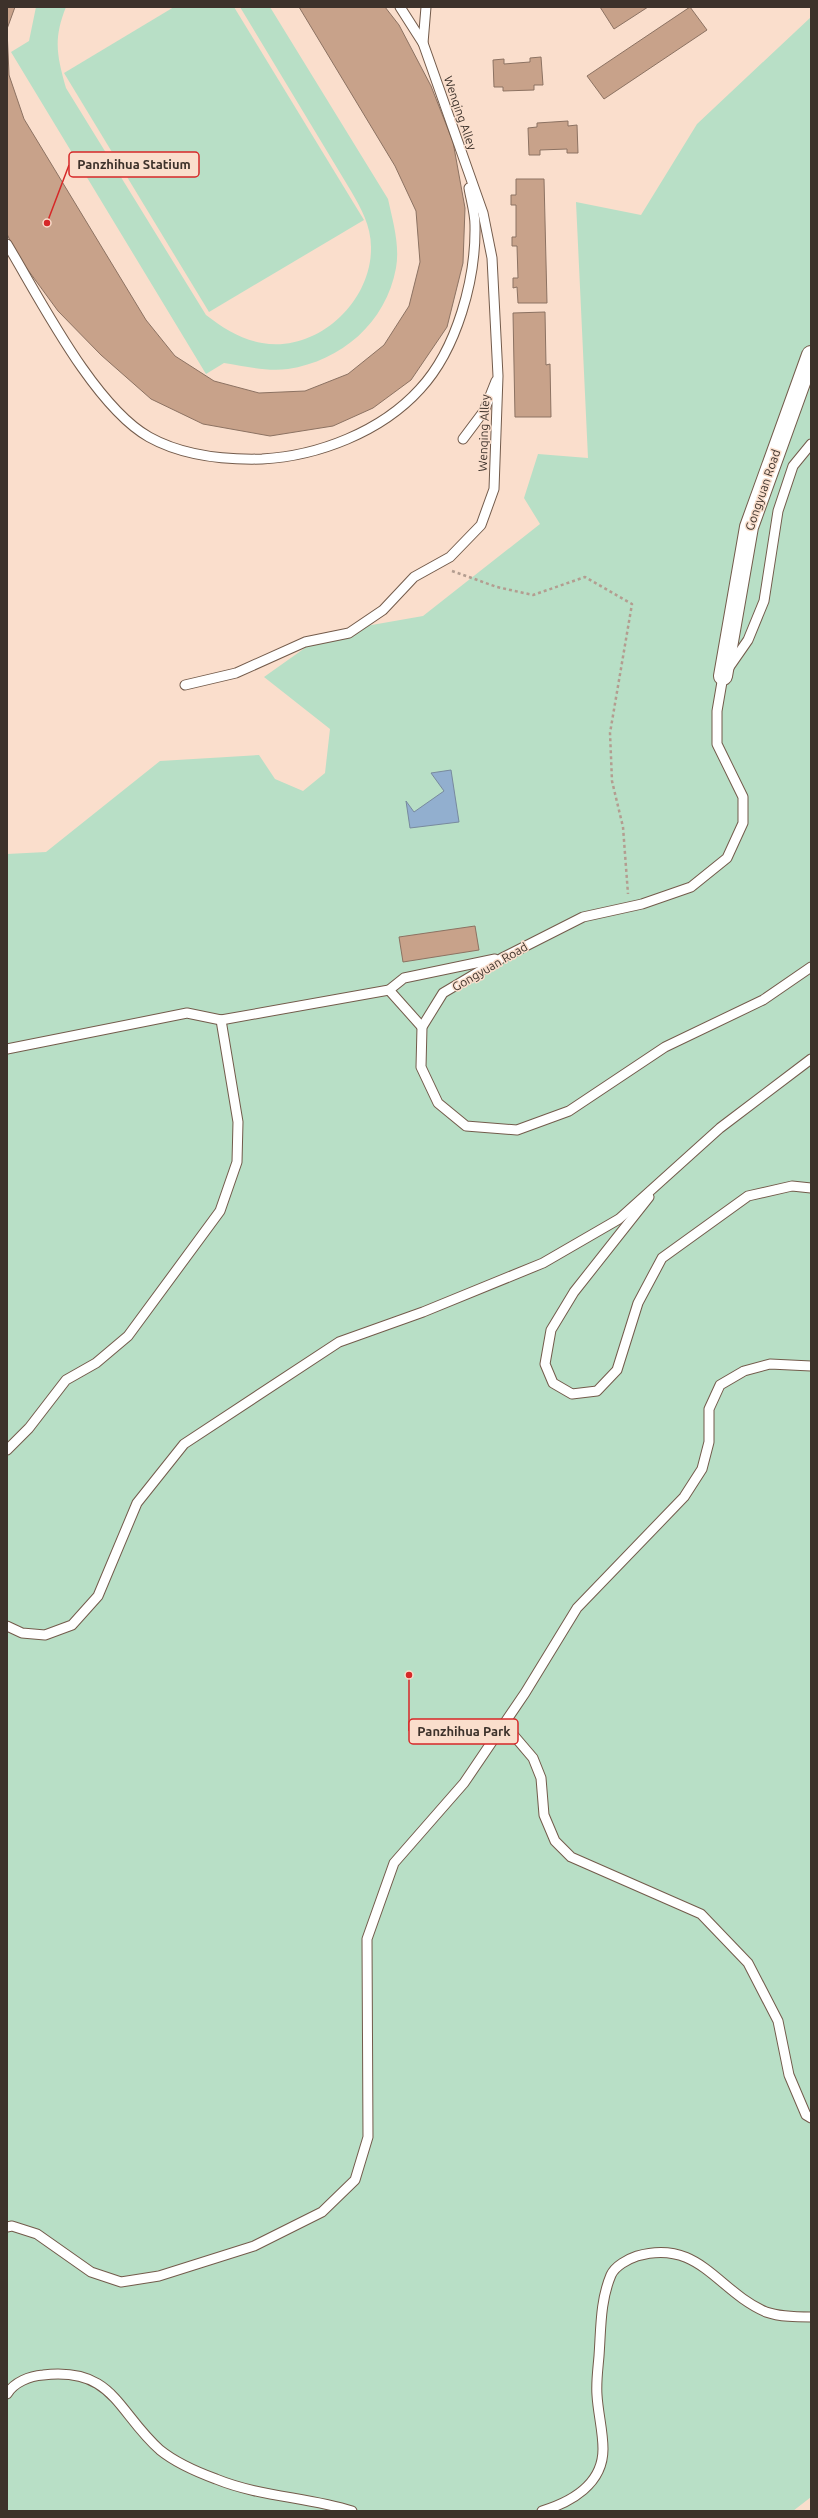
<svg xmlns="http://www.w3.org/2000/svg" width="818" height="2518" font-family="Ubuntu,sans-serif">
  <style>
    .green { fill: #b8dfc6 }
    .water { fill: #92afcf; stroke: #788a9e }
    .building { fill: #c8a28a; stroke: #8c7262 }
    .lines { fill: none; stroke-linecap: round; stroke-linejoin: round }
    .service-casing { stroke: #735b4b; stroke-width: 11 }
    .minor-casing { stroke: #735b4b; stroke-width: 20 }
    .path { stroke: #b39d90; stroke-width: 2.5; stroke-dasharray: 3 3; stroke-linecap: butt }
    .service { stroke: #fff; stroke-width: 9 }
    .minor { stroke: #fff; stroke-width: 18 }
    .labels { text-anchor: middle; stroke-width: 3; stroke-linejoin: round; paint-order: stroke }
    .street-label { font-size: 12px; fill: #3d322b; stroke: #fadecc }
    .leader { fill: none; stroke: #d62828; stroke-width: 1.5 }
    .callout-dot { fill: #d62828; stroke: #fadecc; stroke-width: 1.5 }
    .callout { fill: #fadecc; stroke: #d62828; stroke-width: 1.5 }
    .callout-label { font-size: 13px; text-anchor: middle; font-weight: bold; fill: #3d322b }
  </style>
  <rect width="100%" height="100%" fill="#fadecc"/>
  <g class="green">
    <path d="M36 7H66C53 39 57 56 66 88L206 315C223 328 240 339 262 343 317 353 372 302 371 247 371 226 361 208 351 191L240 7H270L388 199C393 222 400 245 396 268 386 323 341 361 288 369 267 372 245 366 224 363L206 374 11 52 29 41Z"/>
    <path d="M174 7H234L364 220 209 312 64 73Z"/>
    <path d="M811 17V2497L793 2511H7V854L46 852 160 761 259 755 275 779 303 791 325 773 330 729 264 677 326 633 423 616 540 524 524 498 538 454 588 458 576 202 641 215 697 124Z"/>
  </g>
  <path class="water" d="M451 770 459 822 410 828 406 801 414 812 444 791 431 773Z"/>
  <g class="building">
    <path d="M7 7H15L7 29 9 75 24 119 146 320 175 356 214 381 259 393 305 391 348 374 384 345 409 306 420 262 416 211 395 166 299 7H385L399 25 431 86 453 142 465 208 463 263 447 327 411 380 373 408 333 426 270 436 203 424 151 399 101 355 58 311 17 255 7 234Z"/>
    <path d="M600 7H648L614 29Z"/>
    <path d="M690 7 707 30 604 99 587 76Z"/>
    <path d="M541 57 543 85H534V90L503 91V87H494L493 60 504 59V64L530 62V58Z"/>
    <path d="M568 121V126L577 125 578 153H567V149L540 150V155H529L528 128 537 127V123Z"/>
    <path d="M516 179H544L547 303H518L517 287 513 288V278H518L517 246H512V237H516V205H511V195H516Z"/>
    <path d="M545 312 546 365 550 364 551 417H515L513 313Z"/>
    <path d="M475 926 479 950 403 962 399 937Z"/>
  </g>
  <g class="lines">
    <g class="service-casing">
      <g id="service">
        <path d="M400 7 423 43"/>
        <path d="M7 244C40 299 94 406 149 437 183 456 224 460 262 459 318 456 381 432 420 389 457 349 476 279 475 225 475 213 471 200 469 188"/>
        <path d="M463 439 484 411 496 381"/>
        <path d="M811 444 793 466 778 511 764 601 748 640 723 676 717 711V744L743 797V823L727 858 691 887 642 904 583 917 502 958 443 993 422 1027 421 1067 438 1103 466 1126 517 1130 569 1111 665 1047 763 1000 811 967"/>
        <path d="M185 685 236 673 305 642 349 633 383 610 414 577 450 557 481 525 494 489 498 376 492 258 483 213 423 43 426 7"/>
        <path d="M389 990 422 1027"/>
        <path d="M7 1049 187 1013 221 1020 389 990 404 978 495 959"/>
        <path d="M649 1197 574 1292 551 1330 545 1364 553 1383 572 1394 597 1391 617 1370 638 1303 662 1258 748 1196 792 1186 811 1188"/>
        <path d="M7 1450 29 1428 66 1380 96 1363 128 1336 220 1211 237 1162 238 1122 221 1020"/>
        <path d="M7 1626 22 1633 45 1635 72 1625 98 1596 137 1503 184 1444 339 1342 423 1312 543 1263 619 1219 720 1128 811 1059"/>
        <path d="M504 1724 533 1758 541 1778 544 1815 555 1841 571 1857 701 1914 748 1963 778 2021 789 2075 806 2115 811 2118"/>
        <path d="M7 2227 12 2226 37 2234 91 2272 121 2282 159 2276 254 2246 322 2212 355 2180 368 2137 367 1939 394 1863 464 1783 525 1693 577 1608 684 1497 702 1469 709 1442V1409L720 1385 744 1371 770 1364 811 1366"/>
        <path d="M7 2394C14 2382 30 2376 43 2375 114 2367 117 2412 160 2450 176 2463 197 2472 216 2479 260 2497 308 2497 352 2511"/>
        <path d="M542 2511C571 2502 603 2484 603 2449 603 2431 598 2413 597 2395 596 2382 598 2368 599 2356 601 2329 600 2301 611 2275 615 2266 628 2259 637 2256 699 2238 717 2291 766 2312 780 2317 797 2317 811 2317"/>
      </g>
    </g>
    <g class="minor-casing">
      <path id="minor" d="M723 676 749 527 811 355"/>
    </g>
    <path class="path" d="M452 571 497 587 533 595 585 577 632 604 610 733 612 781 623 827 628 894"/>
    <use href="#service" class="service"/>
    <use href="#minor" class="minor"/>
  </g>
  <g class="labels">
    <g class="street-label">
      <text transform="translate(460 113) rotate(71)" y="4">Wenqing Alley</text>
      <text transform="translate(484 433) rotate(-88)" y="4">Wenqing Alley</text>
      <text transform="translate(763 490) rotate(-71)" y="4">Gongyuan Road</text>
      <text transform="translate(490 967) rotate(-30)" y="4">Gongyuan Road</text>
    </g>
  </g>
  <path class="leader" d="M47 223L69 165M409 1675L409 1731"/>
  <g class="callout-dot">
    <circle cx="47" cy="223" r="4"/>
    <circle cx="409" cy="1675" r="4"/>
  </g>
  <g class="callout">
    <rect x="69" y="152" width="130" height="25" rx="4"/>
    <rect x="409" y="1719" width="109" height="25" rx="4"/>
  </g>
  <g class="callout-label">
    <text x="134" y="169">Panzhihua Statium</text>
    <text x="464" y="1736">Panzhihua Park</text>
  </g>
  <rect width="818" height="2518" fill="none" stroke="#3d322b" stroke-width="16"/>
</svg>
